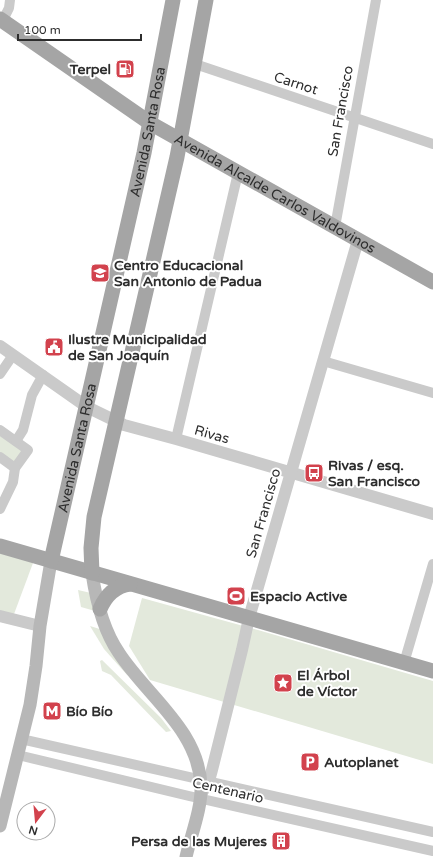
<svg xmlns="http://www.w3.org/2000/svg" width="433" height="857" font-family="'Varela Round',sans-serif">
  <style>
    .green { fill: #e3e9dc }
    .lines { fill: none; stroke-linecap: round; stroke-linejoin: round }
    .minor { stroke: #cacaca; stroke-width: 10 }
    .tertiary { stroke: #cacaca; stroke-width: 12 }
    .secondary { stroke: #b7b7b7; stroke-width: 13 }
    .primary { stroke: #a5a5a5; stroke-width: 15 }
    .labels { text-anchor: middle; stroke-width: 4; stroke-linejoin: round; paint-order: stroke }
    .poi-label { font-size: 14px; font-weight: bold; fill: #2d2d2d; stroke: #fff; text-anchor: start }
    .street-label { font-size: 14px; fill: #2d2d2d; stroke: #fff }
  </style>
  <rect width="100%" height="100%" fill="#fff"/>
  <g class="green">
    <path d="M0 432 26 450 15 465 0 455Z"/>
    <path d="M0 550 33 563 14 614 0 611Z"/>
    <path d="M78 590 91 593 95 611 81 607Z"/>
    <path d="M142 598 258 630 433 681V764L150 680 129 646Z"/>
    <path d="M90 626 103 630 128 676 104 649Z"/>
    <path d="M102 660 161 718 171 731 166 732 111 675 102 671 100 661Z"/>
  </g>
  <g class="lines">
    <g class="minor">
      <path d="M3 20 9 8 10 0"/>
      <path d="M195 64 433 144"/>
      <path d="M335 227 376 0"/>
      <path d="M323 361 433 393"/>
      <path d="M0 374 13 355"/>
      <path d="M0 430 28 450 15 468 13 482 0 509"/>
      <path d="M176 439 238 173"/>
      <path d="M16 441 23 430 32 395 43 375"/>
      <path d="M0 457 15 468"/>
      <path d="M404 663 433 564"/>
      <path d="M21 739 433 832"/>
      <path d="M18 755 189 796 433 851"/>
    </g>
    <g class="tertiary">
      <path d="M0 346 87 407 124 425 176 439 433 514"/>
      <path d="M0 616 40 626"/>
      <path d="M201 794 209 781 212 770 242 650 249 618 358 240"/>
    </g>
    <g class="secondary">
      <path d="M92 573C96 600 103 630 119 653 147 696 199 730 201 786 202 808 191 835 186 857"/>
      <path d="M0 826 30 705 36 666 40 626 51 561"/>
    </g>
    <g class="primary">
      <path id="s1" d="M0 19 150 123 433 282"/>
      <path d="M0 546 433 671"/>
      <path id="s2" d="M51 561 144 153 173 0"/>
      <path d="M92 573 91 548 94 517 177 157 206 0"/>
      <path d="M100 609C106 595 115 586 130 584"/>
    </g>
  </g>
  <defs>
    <g id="fuel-square" transform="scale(1)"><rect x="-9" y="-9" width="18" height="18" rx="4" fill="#d2424d" stroke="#fff"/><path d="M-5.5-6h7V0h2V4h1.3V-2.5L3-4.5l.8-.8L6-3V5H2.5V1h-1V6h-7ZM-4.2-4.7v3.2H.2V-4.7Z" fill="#fff"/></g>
    <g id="school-square" transform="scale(1)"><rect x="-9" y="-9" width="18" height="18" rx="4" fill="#d2424d" stroke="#fff"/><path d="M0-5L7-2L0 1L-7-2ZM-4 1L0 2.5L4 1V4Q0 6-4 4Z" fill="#fff"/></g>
    <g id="civic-square" transform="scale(1)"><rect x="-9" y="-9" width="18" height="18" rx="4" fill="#d2424d" stroke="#fff"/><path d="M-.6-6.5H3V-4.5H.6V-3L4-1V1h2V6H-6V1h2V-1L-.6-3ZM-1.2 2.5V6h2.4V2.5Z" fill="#fff"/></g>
    <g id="bus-square" transform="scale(1)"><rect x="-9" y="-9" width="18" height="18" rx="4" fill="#d2424d" stroke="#fff"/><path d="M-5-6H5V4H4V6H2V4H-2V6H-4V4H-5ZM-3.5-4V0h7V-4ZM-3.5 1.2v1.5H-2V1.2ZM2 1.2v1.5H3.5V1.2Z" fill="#fff"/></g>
    <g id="stadium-square" transform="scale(1)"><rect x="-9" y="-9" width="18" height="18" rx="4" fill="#d2424d" stroke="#fff"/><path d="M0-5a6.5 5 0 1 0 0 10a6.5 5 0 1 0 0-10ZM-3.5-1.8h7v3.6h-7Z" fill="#fff"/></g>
    <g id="sight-square" transform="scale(1)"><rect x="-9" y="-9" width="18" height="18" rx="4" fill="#d2424d" stroke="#fff"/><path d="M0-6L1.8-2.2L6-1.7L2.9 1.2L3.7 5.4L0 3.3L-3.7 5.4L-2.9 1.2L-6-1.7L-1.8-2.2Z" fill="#fff"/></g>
    <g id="metro-square" transform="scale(1)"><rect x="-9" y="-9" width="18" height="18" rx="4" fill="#d2424d" stroke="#fff"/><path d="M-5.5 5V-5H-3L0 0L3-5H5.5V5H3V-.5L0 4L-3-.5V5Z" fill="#fff"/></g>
    <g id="parking-square" transform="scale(1)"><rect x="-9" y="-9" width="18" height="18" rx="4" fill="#d2424d" stroke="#fff"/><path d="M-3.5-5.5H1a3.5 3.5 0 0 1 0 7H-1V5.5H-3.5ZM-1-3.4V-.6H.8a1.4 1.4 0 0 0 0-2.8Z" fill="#fff"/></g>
    <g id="building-square" transform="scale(1)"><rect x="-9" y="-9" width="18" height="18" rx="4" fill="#d2424d" stroke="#fff"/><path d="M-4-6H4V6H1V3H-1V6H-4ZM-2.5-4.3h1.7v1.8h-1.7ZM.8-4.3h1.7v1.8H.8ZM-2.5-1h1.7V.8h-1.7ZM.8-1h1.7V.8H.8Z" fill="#fff"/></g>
  </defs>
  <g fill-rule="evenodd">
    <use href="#fuel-square" x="125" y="69"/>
    <use href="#school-square" x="100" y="273"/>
    <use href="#civic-square" x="54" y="347"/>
    <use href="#bus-square" x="314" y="473"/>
    <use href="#stadium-square" x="236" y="596"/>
    <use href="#sight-square" x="283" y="683"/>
    <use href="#metro-square" x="52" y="711"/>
    <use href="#parking-square" x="310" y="762"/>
    <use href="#building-square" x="281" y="841"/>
  </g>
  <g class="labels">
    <g class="poi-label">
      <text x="111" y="74" text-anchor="end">Terpel</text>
      <text x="114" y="270">Centro Educacional<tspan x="114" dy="16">San Antonio de Padua</tspan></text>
      <text x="68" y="344">Ilustre Municipalidad<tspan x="68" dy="16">de San Joaquín</tspan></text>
      <text x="328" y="470">Rivas / esq.<tspan x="328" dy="16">San Francisco</tspan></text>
      <text x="250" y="601">Espacio Active</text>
      <text x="297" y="680">El Árbol<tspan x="297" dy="16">de Víctor</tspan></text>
      <text x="66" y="716">Bío Bío</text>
      <text x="324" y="767">Autoplanet</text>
      <text x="267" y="846" text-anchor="end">Persa de las Mujeres</text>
    </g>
    <g class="street-label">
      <text transform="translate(296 83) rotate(18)" y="5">Carnot</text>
      <text transform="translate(340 111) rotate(-80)" y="5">San Francisco</text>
      <text dy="5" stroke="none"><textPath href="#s2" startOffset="440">Avenida Santa Rosa</textPath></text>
      <text dy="5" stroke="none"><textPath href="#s1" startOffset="326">Avenida Alcalde Carlos Valdovinos</textPath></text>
      <text transform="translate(212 434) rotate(16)" y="5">Rivas</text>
      <text dy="5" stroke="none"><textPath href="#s2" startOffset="116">Avenida Santa Rosa</textPath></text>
      <text transform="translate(263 513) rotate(-74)" y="5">San Francisco</text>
      <text transform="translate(228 790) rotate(13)" y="5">Centenario</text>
    </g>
  </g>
  <g transform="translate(36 821) rotate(196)"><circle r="19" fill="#ffffff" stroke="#ababab"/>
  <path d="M0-3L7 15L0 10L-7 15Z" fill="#d2424d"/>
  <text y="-6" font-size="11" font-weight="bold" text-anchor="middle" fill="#2d2d2d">N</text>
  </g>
  <path d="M18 34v6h123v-6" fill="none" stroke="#2d2d2d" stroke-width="2"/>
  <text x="24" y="34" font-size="12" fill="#2d2d2d" stroke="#ffffff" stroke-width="3" paint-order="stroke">100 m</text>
</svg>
